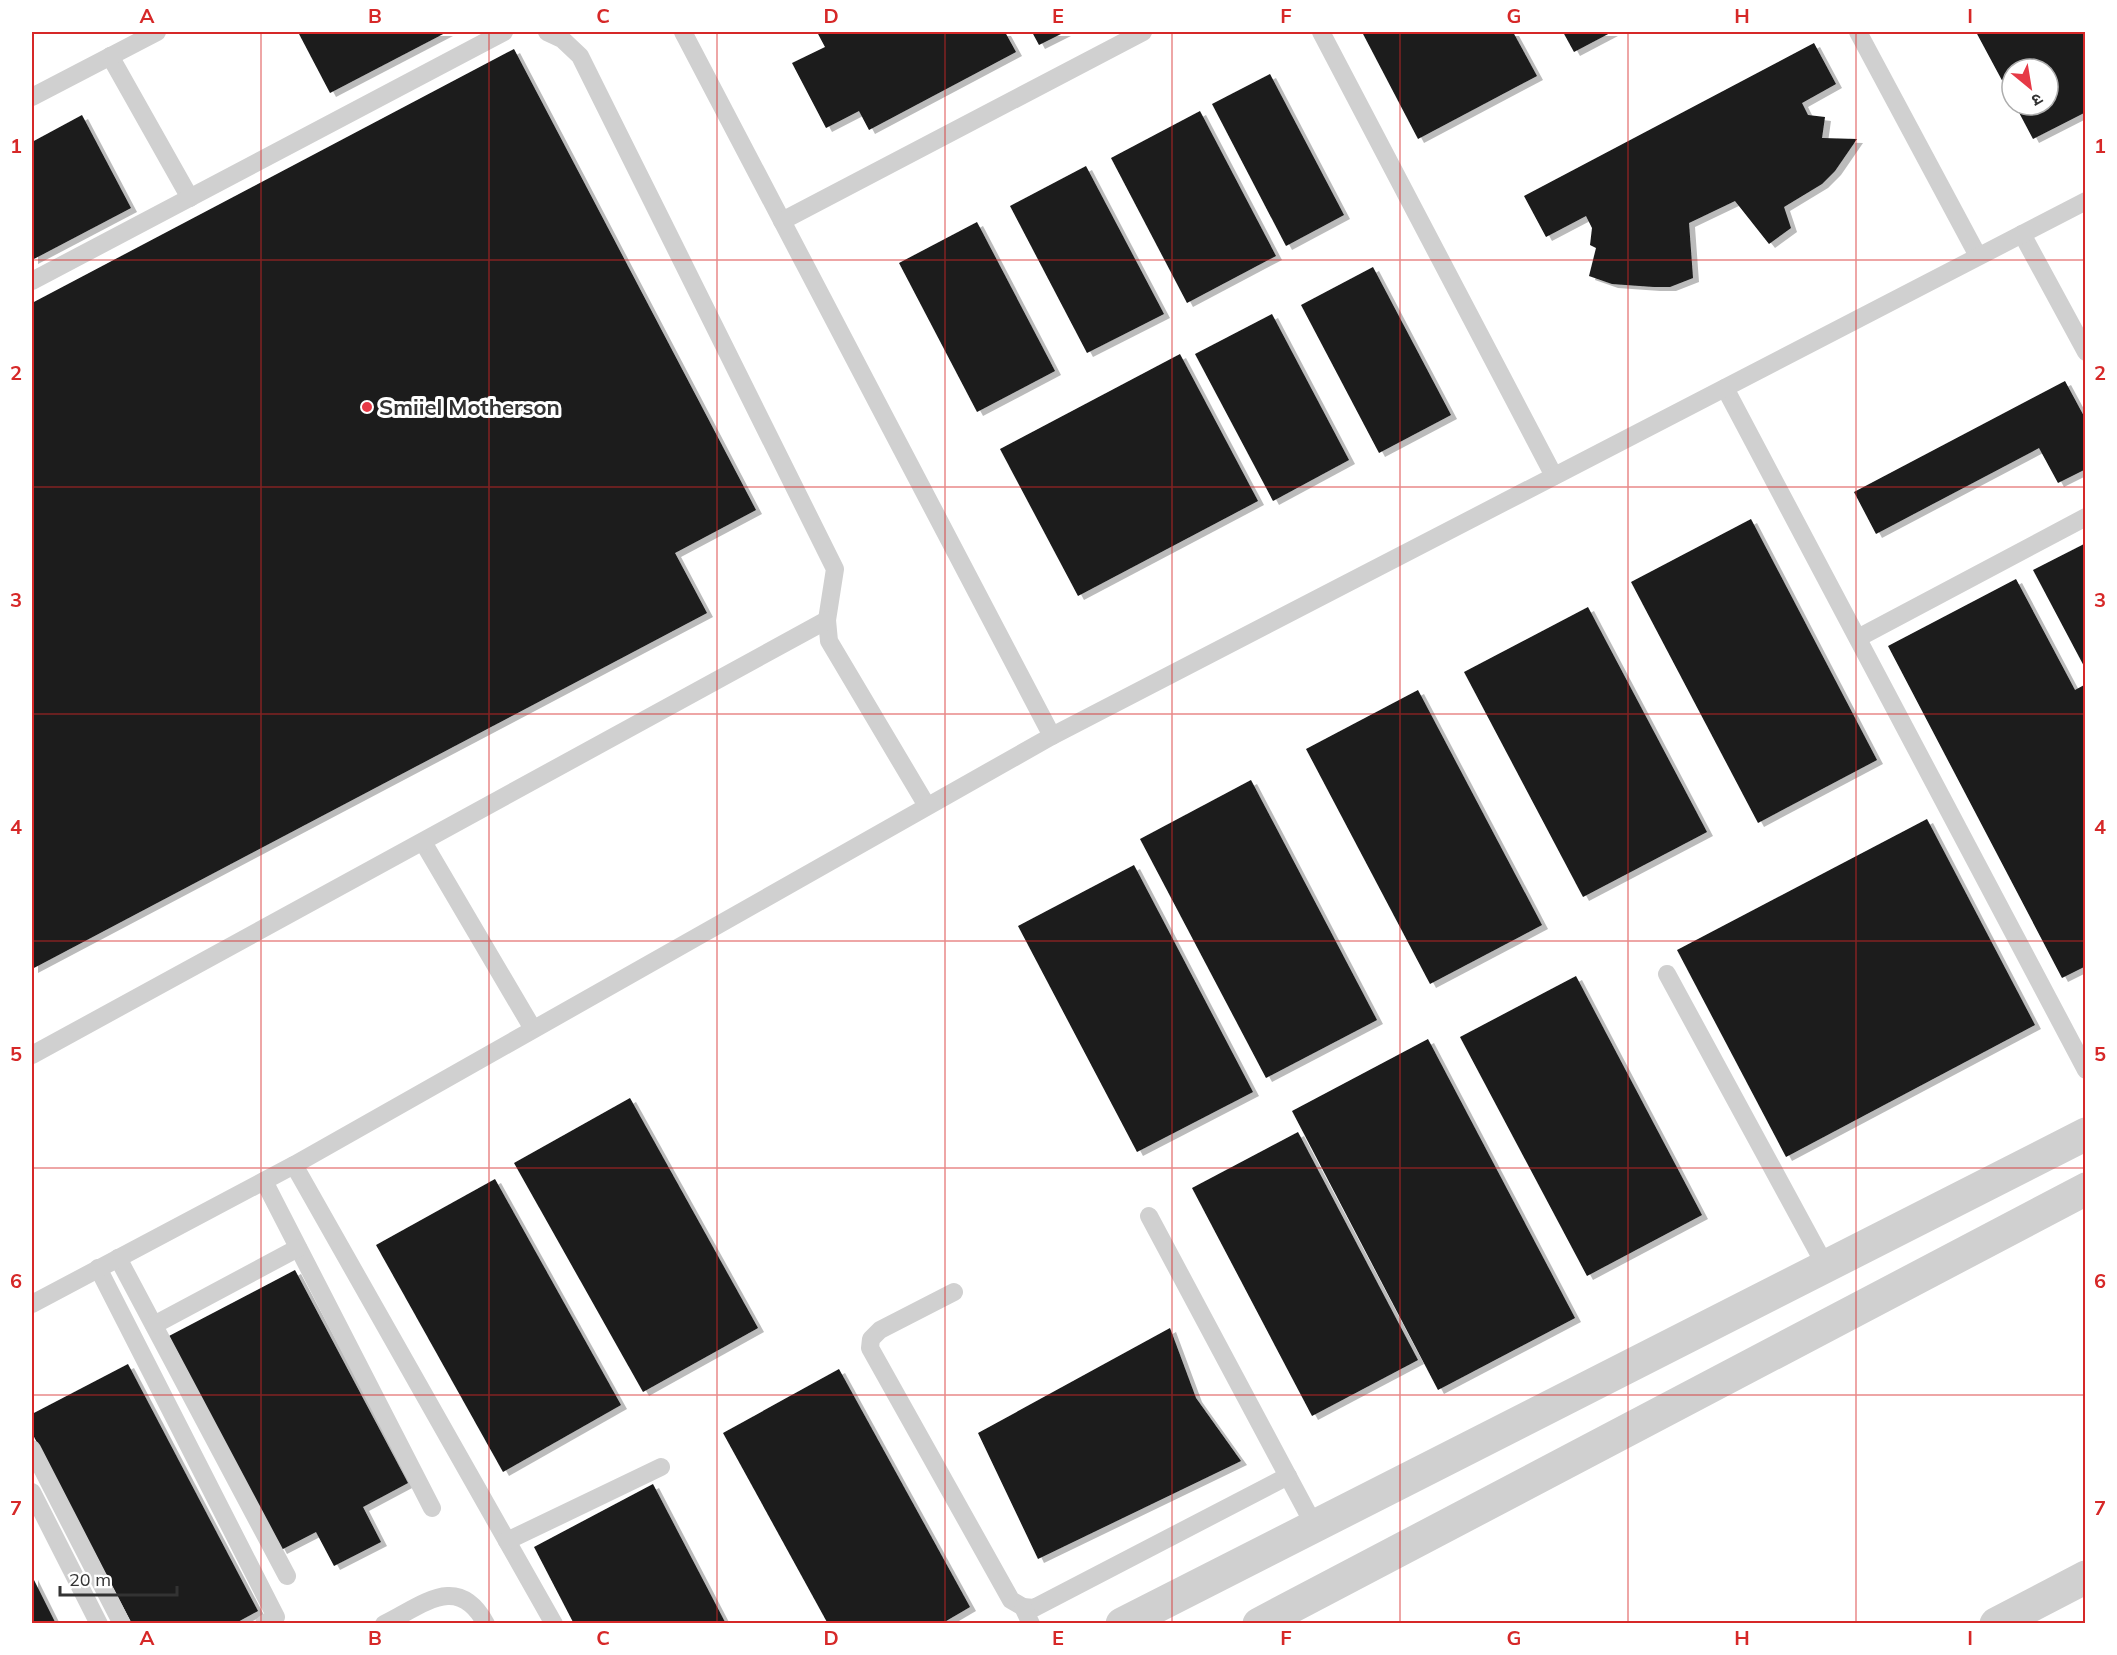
<svg xmlns="http://www.w3.org/2000/svg" width="2117" height="1655" font-family="Mulish,'Noto Sans Devanagari',sans-serif">
  <style>
    .building { fill: #1a1a1a; filter: url(#shadow) }
    .lines { fill: none; stroke-linecap: round; stroke-linejoin: round }
    .service { stroke: #d0d0d0; stroke-width: 18 }
    .minor { stroke: #d0d0d0; stroke-width: 33 }
    .tertiary { stroke: #d0d0d0; stroke-width: 33 }
    .grid { fill: none; stroke: #d62828; stroke-width: 1.5; stroke-opacity: 0.55 }
    .poi-dot { fill: #e63946; stroke: #fff; stroke-width: 2 }
    .labels { text-anchor: middle; stroke-width: 6; stroke-linejoin: round; paint-order: stroke }
    .poi-label { font-size: 22px; font-weight: bold; fill: #333; stroke: #fff; text-anchor: start }
    .neatline { fill: none; stroke: #d62828; stroke-width: 2 }
    .grid-label { font-size: 20px; text-anchor: middle; font-weight: bold; fill: #d62828 }
  </style>
  <defs>
    <filter id="shadow"><feDropShadow dx="6" dy="4" stdDeviation="0" flood-color="#0004"/></filter>
  </defs>
  <rect width="100%" height="100%" fill="#fff"/>
  <g class="building">
    <path d="M298 32H447L330 93Z"/>
    <path d="M817 32H1005L1016 52 869 130 859 111 826 128 792 63 825 47Z"/>
    <path d="M1032 32H1065L1039 45Z"/>
    <path d="M1362 32H1513L1537 76 1418 139Z"/>
    <path d="M1563 32H1612L1574 52Z"/>
    <path d="M1976 32H2086V112L2033 139 2015 105H2048V69H2012V99Z"/>
    <path d="M1814 43 1836 84 1802 103 1808 115 1825 117 1822 138 1857 139 1835 171 1822 184 1784 207 1791 228 1769 244 1735 201 1689 223 1693 278 1670 287H1654L1612 284 1589 276 1596 248 1590 245 1592 228 1586 216 1546 237 1524 196Z"/>
    <path d="M514 49 756 510 675 553 707 613 32 969V303Z"/>
    <path d="M1270 74 1344 215 1286 246 1212 104Z"/>
    <path d="M1200 111 1276 256 1187 303 1111 158Z"/>
    <path d="M82 115 131 208 32 260V142Z"/>
    <path d="M1086 166 1164 314 1087 353 1010 206Z"/>
    <path d="M977 222 1055 371 977 412 899 263Z"/>
    <path d="M1373 267 1451 415 1379 453 1301 305Z"/>
    <path d="M1272 314 1349 460 1273 501 1195 354Z"/>
    <path d="M1180 354 1258 501 1078 596 1000 449Z"/>
    <path d="M2065 381 2086 420V469L2058 483 2039 448 1876 534 1854 492Z"/>
    <path d="M1751 519 1877 760 1758 823 1631 582Z"/>
    <path d="M2086 543V670L2033 570Z"/>
    <path d="M2016 579 2075 690 2086 684V966L2062 978 1888 646Z"/>
    <path d="M1588 607 1707 832 1583 897 1464 672Z"/>
    <path d="M1418 690 1542 925 1430 984 1306 749Z"/>
    <path d="M1251 780 1377 1020 1266 1078 1140 839Z"/>
    <path d="M1927 819 2035 1025 1786 1157 1677 950Z"/>
    <path d="M1134 865 1253 1092 1137 1152 1018 926Z"/>
    <path d="M1576 976 1702 1215 1587 1276 1460 1037Z"/>
    <path d="M1428 1039 1575 1318 1438 1390 1292 1111Z"/>
    <path d="M630 1098 758 1328 643 1392 514 1163Z"/>
    <path d="M1298 1132 1418 1360 1312 1416 1192 1188Z"/>
    <path d="M495 1179 621 1405 503 1472 376 1245Z"/>
    <path d="M295 1270 408 1483 363 1507 381 1542 334 1566 316 1532 281 1550 169 1336Z"/>
    <path d="M1170 1328 1196 1398 1241 1461 1038 1559 978 1433Z"/>
    <path d="M128 1364 258 1611 234 1624H132L32 1433V1414Z"/>
    <path d="M839 1369 970 1607 941 1624H828L723 1433Z"/>
    <path d="M653 1484 726 1624H574L534 1547Z"/>
    <path d="M32 1576 56 1624H32Z"/>
  </g>
  <g class="lines">
    <g class="service">
      <path d="M547 32 562 39 580 56 835 569 827 620 829 641 927 806"/>
      <path d="M683 32 1052 736"/>
      <path d="M1321 32 1554 476"/>
      <path d="M1858 32 1978 256"/>
      <path d="M110 56 190 198"/>
      <path d="M32 97 157 32"/>
      <path d="M782 221 1143 32"/>
      <path d="M2022 234 2086 352"/>
      <path d="M32 281 504 32"/>
      <path d="M1725 388 2086 1070"/>
      <path d="M1858 638 2086 517"/>
      <path d="M423 842 533 1029"/>
      <path d="M1667 974 1825 1265"/>
      <path d="M32 1055 827 620"/>
      <path d="M294 1165 554 1624"/>
      <path d="M264 1181 432 1508"/>
      <path d="M1149 1216 1314 1525"/>
      <path d="M118 1258 287 1576"/>
      <path d="M98 1268 276 1617 264 1624"/>
      <path d="M954 1292 880 1330 871 1339 870 1348 1011 1600 1023 1607 1034 1608 1288 1476"/>
      <path d="M32 1304 294 1165 1052 736 2086 201"/>
      <path d="M154 1325 298 1248"/>
      <path d="M32 1449 122 1624"/>
      <path d="M32 1492 99 1624"/>
      <path d="M507 1541 661 1467"/>
      <path d="M1023 1607 1031 1624"/>
      <path d="M384 1624C423 1605 458 1572 486 1624"/>
    </g>
    <path class="minor" d="M1996 1624 2086 1577"/>
    <g class="tertiary">
      <path d="M1122 1624 2086 1134"/>
      <path d="M1259 1624 2086 1189"/>
    </g>
  </g>
  <path class="grid" d="M261 32V1624M489 32V1624M717 32V1624M945 32V1624M1172 32V1624M1400 32V1624M1628 32V1624M1856 32V1624M32 260H2086M32 487H2086M32 714H2086M32 941H2086M32 1168H2086M32 1395H2086"/>
  <circle class="poi-dot" cx="367" cy="407" r="6"/>
  <g class="labels">
    <g class="poi-label">
      <text x="379" y="415">Smiiel Motherson</text>
    </g>
  </g>
  <rect width="2117" height="1655" fill="none" stroke="#ffffff" stroke-width="66"/>
  <g transform="translate(2030 87) rotate(150)"><circle r="28" fill="#ffffff" stroke="#adadad" stroke-width="1.5"/>
  <path d="M0-4.5L10 22L0 15L-10 22Z" fill="#e63946"/>
  <text y="-9" font-size="16" font-weight="bold" text-anchor="middle" fill="#333333">उ</text>
  </g>
  <path d="M60 1586v9h117v-9" fill="none" stroke="#333333" stroke-width="3"/>
  <text x="69" y="1586" font-size="18" fill="#333333" stroke="#ffffff" stroke-width="4.5" paint-order="stroke">20 m</text>
  <rect x="33" y="33" width="2051" height="1589" class="neatline"/>
  <g class="grid-label">
    <text x="147" y="23">A</text>
    <text x="375" y="23">B</text>
    <text x="603" y="23">C</text>
    <text x="831" y="23">D</text>
    <text x="1058" y="23">E</text>
    <text x="1286" y="23">F</text>
    <text x="1514" y="23">G</text>
    <text x="1742" y="23">H</text>
    <text x="1970" y="23">I</text>
    <text x="16" y="153">1</text>
    <text x="2100" y="153">1</text>
    <text x="16" y="380">2</text>
    <text x="2100" y="380">2</text>
    <text x="16" y="607">3</text>
    <text x="2100" y="607">3</text>
    <text x="16" y="834">4</text>
    <text x="2100" y="834">4</text>
    <text x="16" y="1061">5</text>
    <text x="2100" y="1061">5</text>
    <text x="16" y="1288">6</text>
    <text x="2100" y="1288">6</text>
    <text x="16" y="1515">7</text>
    <text x="2100" y="1515">7</text>
    <text x="147" y="1645">A</text>
    <text x="375" y="1645">B</text>
    <text x="603" y="1645">C</text>
    <text x="831" y="1645">D</text>
    <text x="1058" y="1645">E</text>
    <text x="1286" y="1645">F</text>
    <text x="1514" y="1645">G</text>
    <text x="1742" y="1645">H</text>
    <text x="1970" y="1645">I</text>
  </g>
</svg>
